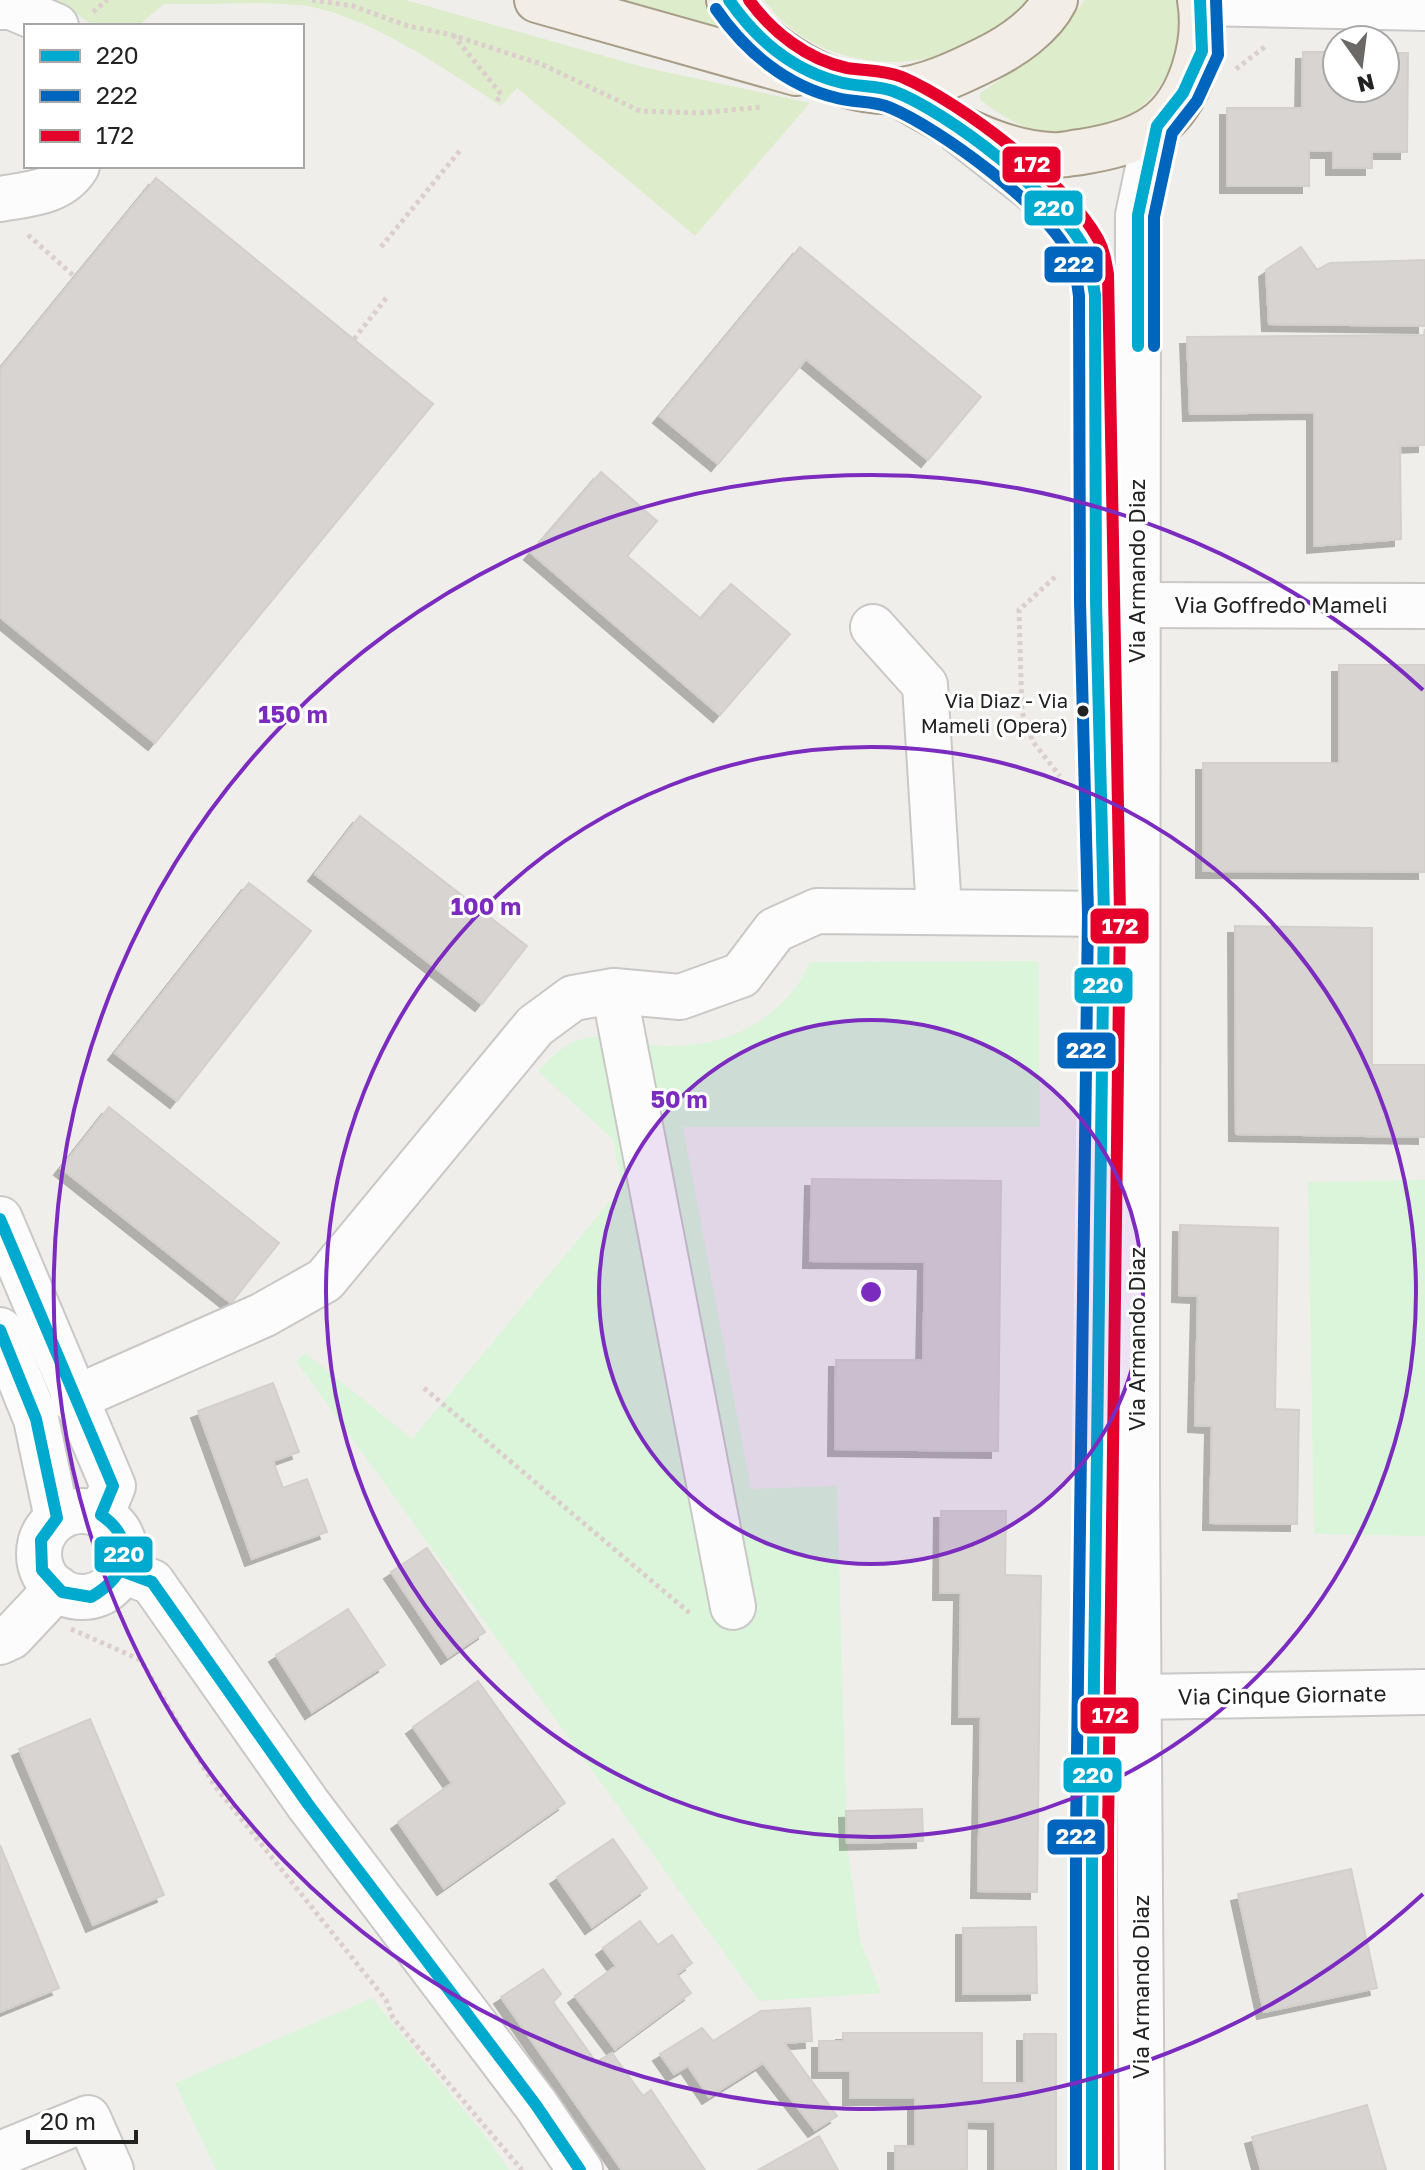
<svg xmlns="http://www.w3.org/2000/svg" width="1425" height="2170" font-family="'Golos Text',sans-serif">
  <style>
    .grass { fill: #ddeccb }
    .park { fill: #daf5da }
    .building { fill: #d7d4d2; stroke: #d3d0cc; stroke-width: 2; filter: url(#shadow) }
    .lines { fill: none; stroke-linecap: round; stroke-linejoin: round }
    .minor-casing { stroke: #c9c8c7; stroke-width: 48 }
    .major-casing { stroke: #a79c86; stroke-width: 48 }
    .path { stroke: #dccecd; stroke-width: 5; stroke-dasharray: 4 4; stroke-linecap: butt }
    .minor { stroke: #fdfcfc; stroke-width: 44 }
    .major { stroke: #f3ede7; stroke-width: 44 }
    .bus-1-casing { stroke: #fff; stroke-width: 18 }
    .bus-2-casing { stroke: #fff; stroke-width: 18 }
    .bus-3-casing { stroke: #fff; stroke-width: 18 }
    .bus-1 { stroke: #00a9ce; stroke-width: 12 }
    .bus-2 { stroke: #0065bd; stroke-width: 12 }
    .bus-3 { stroke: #e4002b; stroke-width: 12 }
    .ring { fill: none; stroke: #7b2cbf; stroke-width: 4 }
    .bus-dot { fill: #222; stroke: #fff; stroke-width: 3 }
    .labels { text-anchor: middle; stroke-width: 6; stroke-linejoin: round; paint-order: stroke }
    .bus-label { font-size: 20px; fill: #222; stroke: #fff; text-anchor: end }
    .street-label { font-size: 22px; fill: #222; stroke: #fff }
    .centre { fill: #7b2cbf; stroke: #fff; stroke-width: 4 }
    .ring-label { font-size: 24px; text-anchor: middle; font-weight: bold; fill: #7b2cbf; stroke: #fff; stroke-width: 6; stroke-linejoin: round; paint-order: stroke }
    .line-badge { stroke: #fff; stroke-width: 3 }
    .badge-label { font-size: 22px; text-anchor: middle; font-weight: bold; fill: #fff }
  </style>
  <defs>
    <filter id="shadow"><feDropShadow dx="-7" dy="7" stdDeviation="0" flood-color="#0004"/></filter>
  </defs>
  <rect width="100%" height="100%" fill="#f0eeeb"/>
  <g class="grass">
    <path d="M57 0H406L643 67 810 103 695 236 517 88 501 106C447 70 364 12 299 5 255 1 208 5 164 4L138 26H94Z"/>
    <path d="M618 0H704L724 31Z"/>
    <path d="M764 0H1030C1023 11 1012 17 1002 25 933 80 818 75 764 0Z"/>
    <path d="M1085 0H1176C1190 66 1147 123 1082 135 1046 142 1006 121 980 99V93L1046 49Z"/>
  </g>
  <g class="park">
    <path d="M1038 961 1040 1127H683L751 1489 837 1486 847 1843 860 1941 881 1993 759 2001 296 1361 305 1353 412 1439 622 1187 613 1139 538 1071C551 1058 563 1044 582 1039 602 1032 633 1043 654 1045 719 1052 783 1023 810 962Z"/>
    <path d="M1425 1180V1536L1314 1534 1308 1182Z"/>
    <path d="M372 1998 490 2142 509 2170H216L175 2083Z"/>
  </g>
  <g class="building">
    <path d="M1303 52H1337V88H1385V53H1408L1407 152H1372V168H1333V151H1309V186H1227V108H1302Z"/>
    <path d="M156 178 433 404 155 743 0 617V369Z"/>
    <path d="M800 247 981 397 928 460 806 359 718 464 660 416Z"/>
    <path d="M1301 247 1317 270 1330 263 1425 260V326L1269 324 1266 270Z"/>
    <path d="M1425 329V445L1400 446 1401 539 1314 546V412L1190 414 1187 337 1424 335Z"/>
    <path d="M601 472 657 521 627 556 701 619 731 584 790 634 720 715 531 553Z"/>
    <path d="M1339 665H1425V872L1203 871V763H1339Z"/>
    <path d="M360 816 527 946 482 1004 315 874Z"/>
    <path d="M249 883 311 931 177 1101 115 1053Z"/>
    <path d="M1235 926 1372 928V1065H1425V1137L1236 1134Z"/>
    <path d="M109 1107 279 1243 231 1303 61 1168Z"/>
    <path d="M812 1179 1001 1181 998 1451 835 1449 836 1360H923L925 1262 810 1261Z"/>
    <path d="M1180 1225 1278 1228 1275 1409 1299 1410 1297 1524 1210 1523 1212 1426 1195 1425 1198 1296 1179 1295Z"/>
    <path d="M273 1383 299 1452 273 1461 283 1488 307 1479 327 1532 252 1559 198 1411Z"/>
    <path d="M941 1511H1006L1005 1575 1041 1576 1037 1892 978 1891 981 1717H959L961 1593H940Z"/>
    <path d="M427 1548 485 1632 448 1657 391 1572Z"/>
    <path d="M348 1609 385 1665 312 1712 276 1655Z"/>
    <path d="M478 1681 565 1803 444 1888 398 1822 452 1783 413 1727Z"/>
    <path d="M90 1719 164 1895 93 1925 19 1749Z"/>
    <path d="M922 1809 923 1841 847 1843 846 1811Z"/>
    <path d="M613 1839 647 1888 592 1927 557 1877Z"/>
    <path d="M0 1845 59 1988 0 2012Z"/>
    <path d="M1351 1869 1377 1988 1264 2012 1238 1894Z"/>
    <path d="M640 1921 658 1945 672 1935 692 1963 677 1974 691 1993 615 2049 575 1996 616 1966 603 1948Z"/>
    <path d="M1036 1927 1037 1993 963 1994V1928Z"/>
    <path d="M543 1969 561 1994 553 2002 596 2062 612 2053 643 2096 651 2090 705 2170H622L501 1997Z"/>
    <path d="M810 2008 812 2041 784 2043 837 2116 815 2130 763 2063 709 2097 688 2066 674 2074 660 2054 702 2028 713 2041 761 2011Z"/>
    <path d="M843 2033H982V2083H1024V2034H1056V2170H995V2122L967 2121V2170H895V2146H915V2098H850V2071H819V2041H843Z"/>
    <path d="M1367 2105 1386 2170H1261L1252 2137Z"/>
    <path d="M819 2136 838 2170H758Z"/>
  </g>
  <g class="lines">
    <g class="minor-casing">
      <g id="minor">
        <path d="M1201 3 1425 8"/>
        <path d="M0 7H11L56 26"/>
        <path d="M960 132 1058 209 1085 249 1095 295 1096 601 1104 914 1092 1832V2170"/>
        <path d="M0 199C28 194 61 193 77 166"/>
        <path d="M1136 605 1425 606"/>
        <path d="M873 627 925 685 939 910"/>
        <path d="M614 991 733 1607"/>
        <path d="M0 1219 113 1486 101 1515"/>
        <path d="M0 1330 36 1419 57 1518"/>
        <path d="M73 1399 263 1315 325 1280 535 1026 573 998 614 991 680 997 741 975 775 930 817 911 1104 914"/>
        <circle cx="82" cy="1554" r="43"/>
        <path d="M122 1571 152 1582 308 1804 536 2105 580 2170"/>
        <path d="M0 1642 11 1637 57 1588"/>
        <path d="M1139 1697 1425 1692"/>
        <path d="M0 2154 88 2118 111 2170"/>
        <path d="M1142 2170 1137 1477 1138 215 1157 126"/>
      </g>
    </g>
    <g class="major-casing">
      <g id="major">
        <path d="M537 0 796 73"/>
        <path d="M729 0C759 48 835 95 894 91 926 88 958 73 986 59 1011 47 1042 26 1055 0"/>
        <path d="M893 91C940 118 994 152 1050 155 1060 156 1071 153 1081 152 1106 148 1134 142 1155 127 1192 102 1207 41 1200 0"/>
      </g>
    </g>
    <g class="path">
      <path d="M312 0 353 6 408 26 452 35 541 64 640 111 699 113 762 107"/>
      <path d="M93 12 107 0"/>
      <path d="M453 35 501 94 496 103"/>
      <path d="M1236 69 1266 46"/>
      <path d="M28 235 75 277"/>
      <path d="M381 247 462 148"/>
      <path d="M354 339 387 297"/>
      <path d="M1055 577 1019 610 1022 712 1033 742 1060 776"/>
      <path d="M424 1388 692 1615"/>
      <path d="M71 1629 141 1660 214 1785 386 2000 393 2018 522 2170"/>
    </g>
    <use href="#minor" class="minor"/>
    <use href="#major" class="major"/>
    <g class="bus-1-casing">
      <g id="bus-1">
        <path d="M729 0C756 39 793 70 839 82 856 87 876 85 893 91 947 111 1057 196 1084 248 1092 262 1092 280 1095 295L1096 601 1104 914 1092 1832V2170"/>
        <path d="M1138 346V215L1157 126 1183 93 1202 51 1200 0"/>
        <path d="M0 1219 113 1486 101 1515C139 1541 127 1576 91 1597L62 1592 42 1570 41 1540 57 1518 36 1419 0 1330"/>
        <path d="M122 1571 152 1582 308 1804 536 2105 580 2170"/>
      </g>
    </g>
    <g class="bus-2-casing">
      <g id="bus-2">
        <path d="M716 9C745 51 786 86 837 98 855 103 874 100 891 108 942 130 1044 205 1070 255 1076 267 1077 283 1079 296L1080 601 1088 914 1076 1832V2170"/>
        <path d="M1154 346V217L1172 133 1197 101 1218 55 1216 0"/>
      </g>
    </g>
    <g class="bus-3-casing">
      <path id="bus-3" d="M749 0C772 32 808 60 847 68 866 71 884 70 902 77 962 103 1066 182 1098 239 1104 250 1106 262 1108 274L1120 914 1108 1832V2170"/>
    </g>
    <use href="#bus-1" class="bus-1"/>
    <use href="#bus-2" class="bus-2"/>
    <use href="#bus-3" class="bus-3"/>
  </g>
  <circle cx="871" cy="1292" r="272" fill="#7b2cbf" fill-opacity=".12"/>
  <g class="ring">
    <circle cx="871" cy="1292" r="272"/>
    <circle cx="871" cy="1292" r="545"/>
    <path d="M1423 1894A817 817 0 1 1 1423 690"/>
  </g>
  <circle class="bus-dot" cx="1083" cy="711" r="7"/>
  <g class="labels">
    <g class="bus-label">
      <text x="1068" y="708">Via Diaz - Via<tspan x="1068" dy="25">Mameli (Opera)</tspan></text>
    </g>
    <g class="street-label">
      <text transform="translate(1137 571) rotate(-90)" y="8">Via Armando Diaz</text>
      <text x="1281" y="613">Via Goffredo Mameli</text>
      <text transform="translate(1137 1339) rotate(-90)" y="8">Via Armando Diaz</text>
      <text transform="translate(1282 1695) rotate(-1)" y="8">Via Cinque Giornate</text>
      <text transform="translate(1141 1987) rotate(-90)" y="8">Via Armando Diaz</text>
    </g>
  </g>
  <circle cx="871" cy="1292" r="12" class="centre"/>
  <g class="ring-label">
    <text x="293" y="723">150 m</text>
    <text x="486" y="915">100 m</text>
    <text x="679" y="1108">50 m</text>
  </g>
  <g class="line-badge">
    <rect x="1001" y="145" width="61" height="39" rx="8" fill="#e4002b"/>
    <rect x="1023" y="189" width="61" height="38" rx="8" fill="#00a9ce"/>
    <rect x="1043" y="245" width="61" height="39" rx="8" fill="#0065bd"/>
    <rect x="1089" y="907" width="61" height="38" rx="8" fill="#e4002b"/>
    <rect x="1073" y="966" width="61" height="39" rx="8" fill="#00a9ce"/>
    <rect x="1056" y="1031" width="61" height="39" rx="8" fill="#0065bd"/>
    <rect x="93" y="1535" width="61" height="39" rx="8" fill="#00a9ce"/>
    <rect x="1079" y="1696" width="61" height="39" rx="8" fill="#e4002b"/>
    <rect x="1062" y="1756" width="61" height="38" rx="8" fill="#00a9ce"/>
    <rect x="1046" y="1818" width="60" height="38" rx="8" fill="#0065bd"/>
  </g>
  <g class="badge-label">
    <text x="1032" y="172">172</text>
    <text x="1054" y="216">220</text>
    <text x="1074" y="272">222</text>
    <text x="1120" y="934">172</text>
    <text x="1103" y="993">220</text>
    <text x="1086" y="1058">222</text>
    <text x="124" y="1562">220</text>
    <text x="1110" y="1723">172</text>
    <text x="1093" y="1783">220</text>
    <text x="1076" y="1844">222</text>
  </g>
  <rect x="24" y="24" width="280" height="144" fill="#ffffff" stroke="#a7a7a7" stroke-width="2"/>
  <rect x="40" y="50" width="40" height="12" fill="#00a9ce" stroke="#a7a7a7" stroke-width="2"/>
  <text x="96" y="64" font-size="24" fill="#222222">220</text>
  <rect x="40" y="90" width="40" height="12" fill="#0065bd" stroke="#a7a7a7" stroke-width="2"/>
  <text x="96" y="104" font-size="24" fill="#222222">222</text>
  <rect x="40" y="130" width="40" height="12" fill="#e4002b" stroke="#a7a7a7" stroke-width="2"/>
  <text x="96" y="144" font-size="24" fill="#222222">172</text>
  <g transform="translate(1361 64) rotate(166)"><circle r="38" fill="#ffffff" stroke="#a7a7a7" stroke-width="2"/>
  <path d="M0-6L14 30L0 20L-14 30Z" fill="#6a6968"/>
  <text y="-12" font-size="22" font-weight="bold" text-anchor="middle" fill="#222222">N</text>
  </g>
  <path d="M28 2130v12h108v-12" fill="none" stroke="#222222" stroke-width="4"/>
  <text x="40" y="2130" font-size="24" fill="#222222" stroke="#ffffff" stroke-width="6" paint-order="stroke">20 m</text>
</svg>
